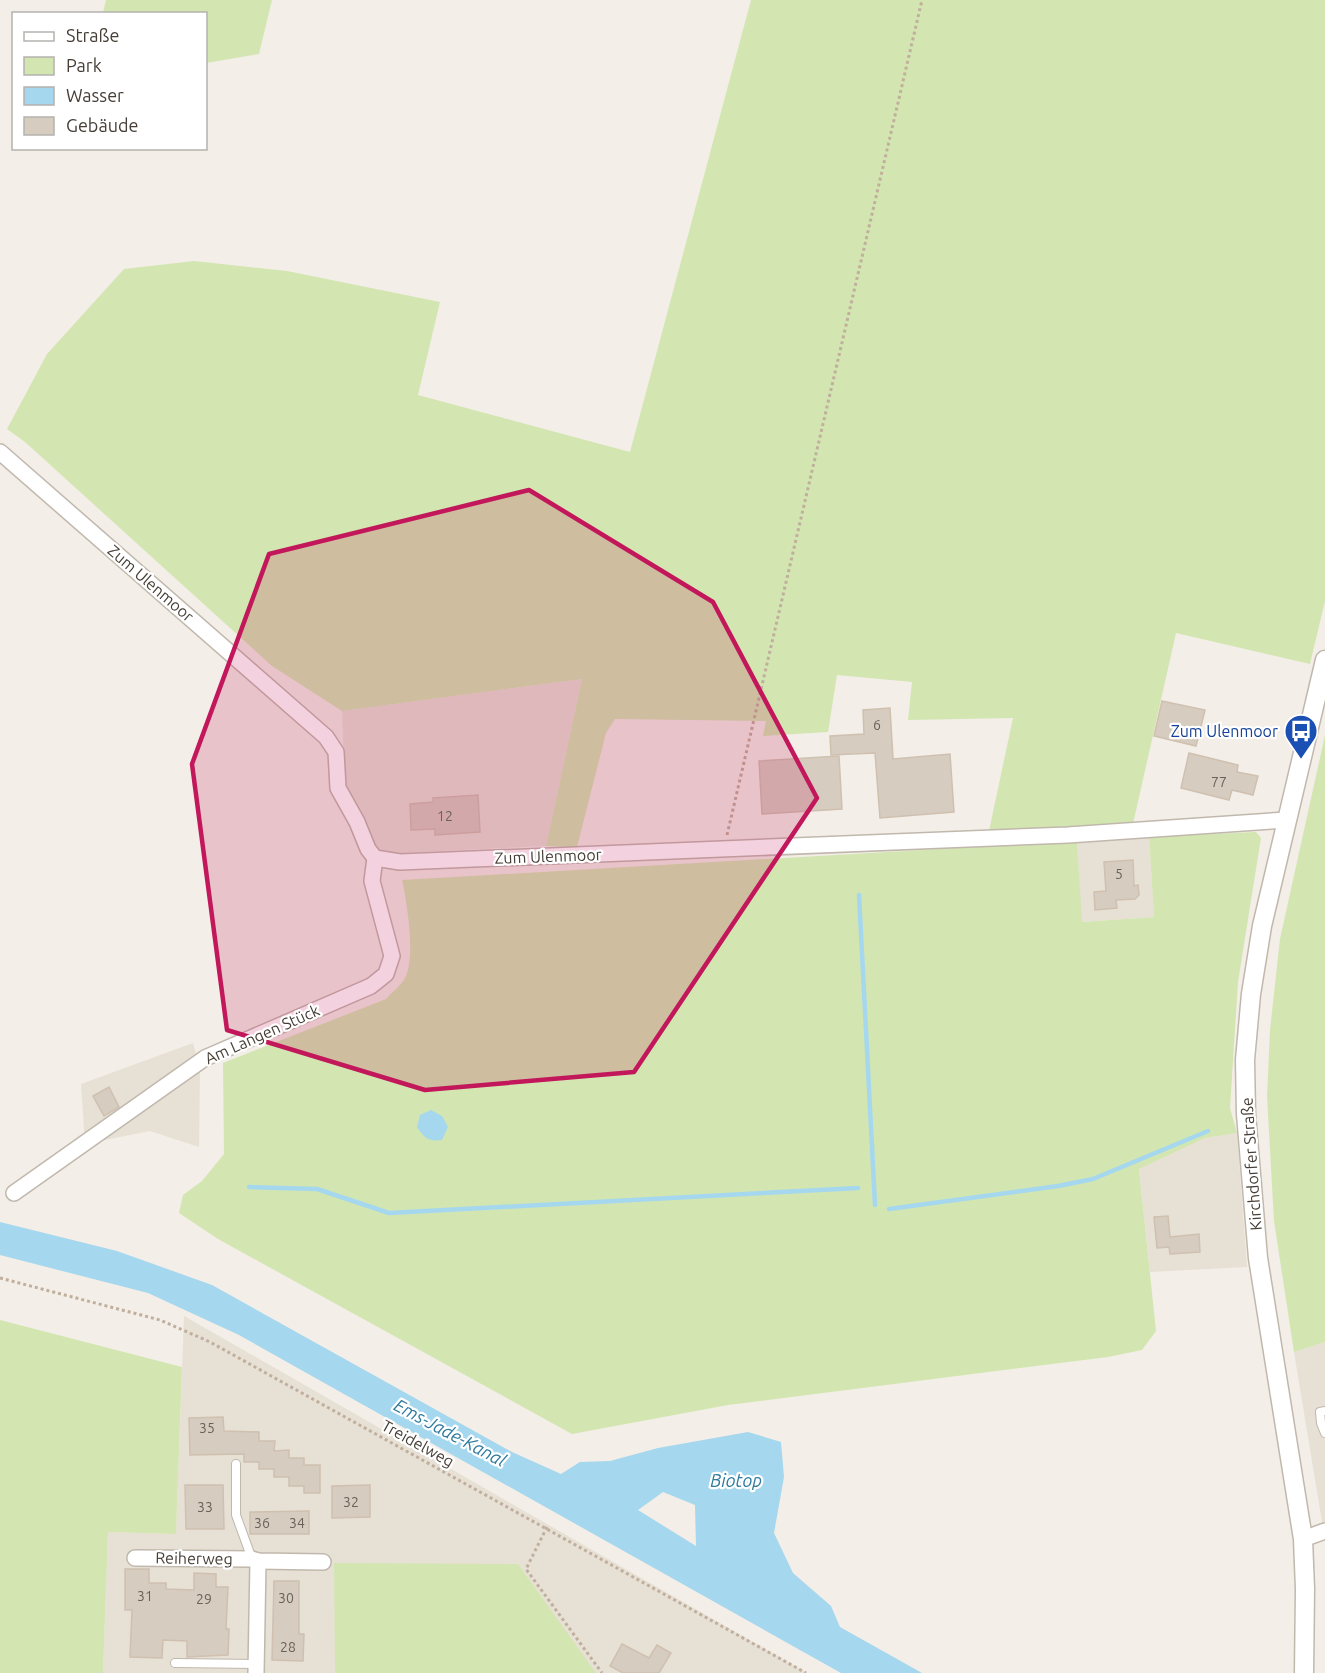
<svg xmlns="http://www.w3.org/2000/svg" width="1325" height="1673" font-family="Ubuntu,sans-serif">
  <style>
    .residential { fill: #e7e0d5 }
    .green { fill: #d3e6b1 }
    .water { fill: #a5d7ee; fill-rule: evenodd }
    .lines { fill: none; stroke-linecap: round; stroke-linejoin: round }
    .stream { stroke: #a5d7ee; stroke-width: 4.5 }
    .building { fill: #d7ccc0; stroke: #cfc0b0; stroke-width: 1.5 }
    .service-casing { stroke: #c1b8ad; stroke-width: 10 }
    .minor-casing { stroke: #c1b8ad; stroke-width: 18 }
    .tertiary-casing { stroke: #c1b8ad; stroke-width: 21 }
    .path { stroke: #c0af9c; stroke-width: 3; stroke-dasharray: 3 3; stroke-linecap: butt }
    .service { stroke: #fff; stroke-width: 8 }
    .minor { stroke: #fff; stroke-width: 15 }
    .tertiary { stroke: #fff; stroke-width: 18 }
    .marked { fill: #c2185b; fill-opacity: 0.2; stroke: #c2185b; stroke-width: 4.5; stroke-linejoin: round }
    .labels { text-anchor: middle; stroke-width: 4.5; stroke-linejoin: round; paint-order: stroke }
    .number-label { font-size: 14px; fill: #6a6258 }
    .street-label { font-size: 16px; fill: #463e36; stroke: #fff }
    .transit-label { font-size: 16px; fill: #164399; stroke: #fff; text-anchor: end }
    .water-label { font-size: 18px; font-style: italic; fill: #2f7a9f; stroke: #fff }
  </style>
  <rect width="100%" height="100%" fill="#f3eee7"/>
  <g class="residential">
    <path d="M582 679 546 846 380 854 345 788 342 711Z"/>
    <path d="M1149 837 1154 917 1081 922 1077 841Z"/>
    <path d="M193 1043 200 1069 199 1147 150 1131 85 1144 81 1084Z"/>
    <path d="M1237 1133 1247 1267 1150 1272 1139 1168 1205 1138Z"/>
    <path d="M184 1316 807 1673H103L108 1532 176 1534Z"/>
    <path d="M1325 1342V1540L1294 1352Z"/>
  </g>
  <g class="green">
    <path d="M106 0H272L259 54 206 63V14L103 13Z"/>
    <path d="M751 0H1325V601L1310 664 1176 633 1133 824 989 831 1013 718 908 720 912 682 837 675 828 732 763 736 766 721 615 719 606 733 577 847 546 846 582 679 342 711 272 666 25 442 7 429 47 354 124 269 194 261 287 271 440 302 418 395 630 452Z"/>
    <path d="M1325 735V1342L1294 1352 1274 1221 1267 1096 1270 1030 1280 939Z"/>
    <path d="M1256 832 1261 838 1238 982 1230 1108 1237 1133 1205 1138 1139 1169 1156 1331 1142 1350 1108 1357 728 1405 572 1434 218 1239 179 1213 183 1195 202 1181 224 1154 223 1063 386 999C391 993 401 986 405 978 416 957 407 903 402 880L1077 841 1082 922 1154 917 1149 837Z"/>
    <path d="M0 1320 182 1367 176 1534 108 1532 103 1673H0Z"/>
    <path d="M334 1563 518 1564 596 1673H335Z"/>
  </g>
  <g class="water">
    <path d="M431 1110 442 1116 448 1127 442 1140C429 1142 424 1138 417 1127L420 1115Z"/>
    <path d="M0 1222 117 1251 212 1285 512 1452 561 1474 580 1462 610 1461 658 1448 748 1432 781 1442 784 1477 774 1533 793 1573 831 1606 840 1627 922 1673H841L239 1335 148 1293 0 1255ZM663 1492 695 1505 696 1546 638 1510Z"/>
  </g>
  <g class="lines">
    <g class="stream">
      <path d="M859 895 875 1205"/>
      <path d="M249 1187 317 1189 389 1213 858 1188"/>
      <path d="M889 1209 1058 1186 1093 1179 1208 1131"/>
    </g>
  </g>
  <g class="building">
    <path d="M1162 701 1205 710 1196 746 1154 736Z"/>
    <path d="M890 708 893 759 950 754 954 812 880 818 875 753 831 755 830 736 864 734 863 710Z"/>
    <path d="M1189 753 1238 765 1237 772 1258 776 1253 795 1232 790 1229 800 1181 788Z"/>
    <path d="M839 756 842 809 762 814 759 761Z"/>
    <path d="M478 795 480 832 435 835V829L411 830 410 804 433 802V798Z"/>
    <path d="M1133 860 1134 886 1138 885 1139 895 1135 899 1116 900 1117 908 1095 910 1094 892 1106 891 1104 862Z"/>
    <path d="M109 1087 119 1107 104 1116 93 1096Z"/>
    <path d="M1168 1216 1170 1237 1199 1234 1200 1252 1170 1254 1169 1247 1157 1248 1154 1217Z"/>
    <path d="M223 1417 224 1431 259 1432V1441H275L274 1451 289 1450V1458H304V1465H320V1493H304V1486H289V1477H274V1469H259V1462H244V1454L190 1455 189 1418Z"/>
    <path d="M185 1485H223L224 1529H186Z"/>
    <path d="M370 1485V1517L332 1518V1486Z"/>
    <path d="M309 1511V1534H250V1512Z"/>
    <path d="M125 1569H149V1583H166V1589L194 1590V1573L216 1574V1587H228L226 1629H229L228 1655 187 1657V1641L163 1640 162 1658 130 1657 132 1610H125Z"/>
    <path d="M274 1581H299V1634H304L303 1661 272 1660Z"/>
    <path d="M622 1644 649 1658 657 1645 671 1653 659 1673H623L610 1666Z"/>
  </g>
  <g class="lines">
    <g class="service-casing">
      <g id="service">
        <path d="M1325 1411 1320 1412 1321 1423 1325 1433"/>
        <path d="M236 1464V1515L252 1559"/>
        <path d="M175 1663 256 1664"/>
      </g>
    </g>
    <g class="minor-casing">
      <g id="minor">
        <path d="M0 452 326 737 336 752 338 788 357 822 368 849 375 858 400 862 1068 835 1286 820"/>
        <path d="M14 1193 205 1058 371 986 386 974 392 956 372 881 375 858"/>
        <path d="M1303 1539 1325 1531"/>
        <path d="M135 1558 252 1559 258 1561 323 1562"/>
        <path d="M256 1673 258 1561"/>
      </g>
    </g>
    <g class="tertiary-casing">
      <path id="tertiary" d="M1304 1673 1305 1589 1303 1539 1258 1258 1246 1114 1245 1060 1251 994 1262 926 1325 660"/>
    </g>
    <g class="path">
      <path d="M727 835 922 0"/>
      <path d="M0 1278 160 1320 210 1342 806 1673"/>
      <path d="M547 1527 526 1569 602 1673"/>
    </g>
    <use href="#service" class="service"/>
    <use href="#minor" class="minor"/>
    <use href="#tertiary" class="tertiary"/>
  </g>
  <path class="marked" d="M529 490 713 602 817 798 634 1072 425 1090 227 1030 192 764 269 554Z"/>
  <defs>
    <g id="bus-pin" transform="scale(1.725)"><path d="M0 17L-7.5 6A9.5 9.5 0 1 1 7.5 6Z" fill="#1a4fb4" stroke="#fff"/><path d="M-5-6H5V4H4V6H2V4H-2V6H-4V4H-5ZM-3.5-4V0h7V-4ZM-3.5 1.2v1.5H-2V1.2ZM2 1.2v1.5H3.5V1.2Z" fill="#fff"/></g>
  </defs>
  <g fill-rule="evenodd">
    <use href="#bus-pin" x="1301" y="731"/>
  </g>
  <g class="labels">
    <g class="number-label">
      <text x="877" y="730">6</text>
      <text x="1219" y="787">77</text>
      <text x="445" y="821">12</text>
      <text x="1119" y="879">5</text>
      <text x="207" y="1433">35</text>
      <text x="351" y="1507">32</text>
      <text x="205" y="1512">33</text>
      <text x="262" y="1528">36</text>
      <text x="297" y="1528">34</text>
      <text x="145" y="1601">31</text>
      <text x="286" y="1603">30</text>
      <text x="204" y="1604">29</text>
      <text x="288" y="1652">28</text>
    </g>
    <g class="street-label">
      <text transform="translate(151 583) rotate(41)" y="6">Zum Ulenmoor</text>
      <text transform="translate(548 856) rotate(-2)" y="6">Zum Ulenmoor</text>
      <text transform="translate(262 1034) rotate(-24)" y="6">Am Langen Stück</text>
      <text transform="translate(1251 1164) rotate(-94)" y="6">Kirchdorfer Straße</text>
      <text transform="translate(418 1443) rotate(29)" y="6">Treidelweg</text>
      <text transform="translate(194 1558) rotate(1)" y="6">Reiherweg</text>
    </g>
    <g class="transit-label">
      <text x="1278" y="737">Zum Ulenmoor</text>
    </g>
    <g class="water-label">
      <text transform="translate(450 1433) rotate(28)" y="6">Ems-Jade-Kanal</text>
      <text x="736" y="1487">Biotop</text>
    </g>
  </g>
  <rect x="12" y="12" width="195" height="138" fill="#ffffff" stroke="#b5b2af" stroke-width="1.5"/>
  <rect x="24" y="32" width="30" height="9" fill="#ffffff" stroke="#b5b2af" stroke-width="1.5"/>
  <text x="66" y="42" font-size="18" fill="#463e36">Straße</text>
  <rect x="24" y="57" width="30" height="18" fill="#d3e6b1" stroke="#b5b2af" stroke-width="1.5"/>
  <text x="66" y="72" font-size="18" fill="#463e36">Park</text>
  <rect x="24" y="87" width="30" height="18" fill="#a5d7ee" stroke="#b5b2af" stroke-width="1.5"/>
  <text x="66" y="102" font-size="18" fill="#463e36">Wasser</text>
  <rect x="24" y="117" width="30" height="18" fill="#d7ccc0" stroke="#b5b2af" stroke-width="1.5"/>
  <text x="66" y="132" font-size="18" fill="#463e36">Gebäude</text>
</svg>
